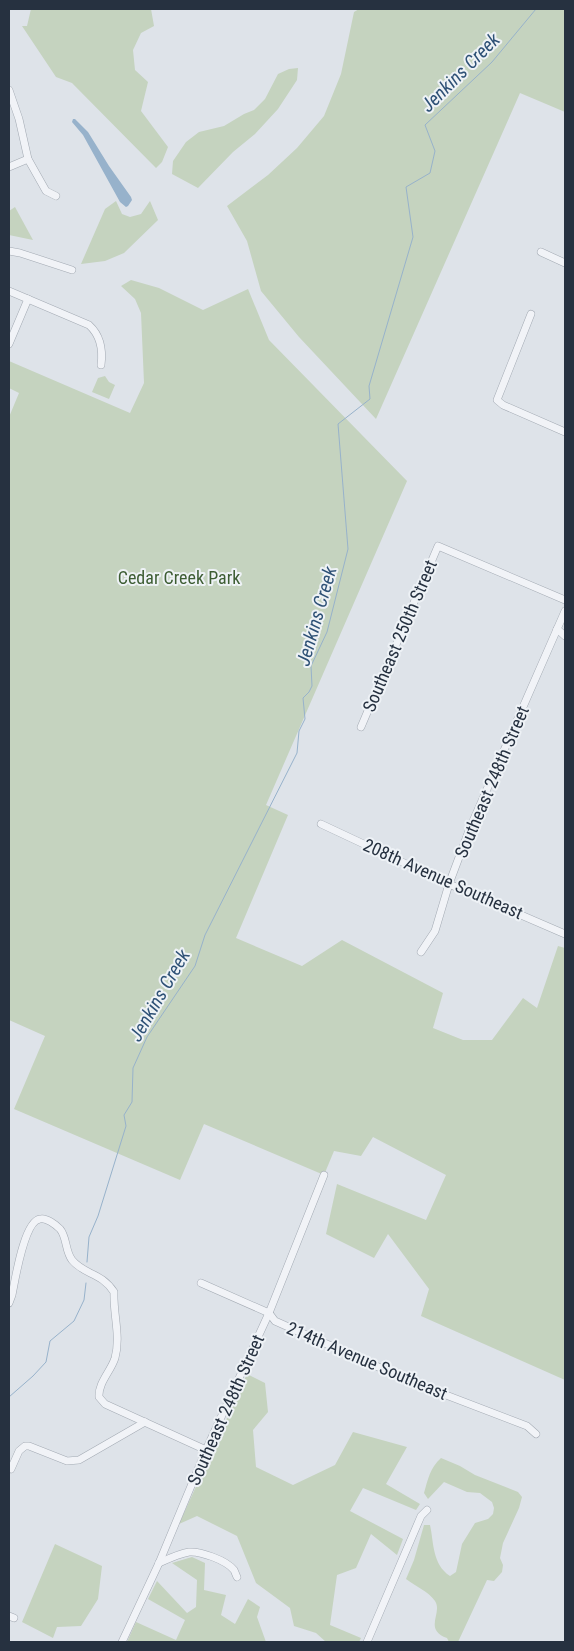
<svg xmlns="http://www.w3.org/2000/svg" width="574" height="1651" font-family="'Roboto Condensed',sans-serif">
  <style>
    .green { fill: #c5d3bf }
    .water { fill: #97b2cb }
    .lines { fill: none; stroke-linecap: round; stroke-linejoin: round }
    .stream { stroke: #97b2cb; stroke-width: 1 }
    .minor-casing { stroke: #a3aab3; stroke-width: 8 }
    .minor { stroke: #f1f3f7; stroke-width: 7 }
    .labels { text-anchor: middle; stroke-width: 4; stroke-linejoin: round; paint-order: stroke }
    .park-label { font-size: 18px; fill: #3d5d33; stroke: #eef2f6 }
    .street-label { font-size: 18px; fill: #263140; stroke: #eef2f6 }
    .water-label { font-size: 19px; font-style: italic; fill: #2e5176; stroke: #eef2f6 }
  </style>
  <rect width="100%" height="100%" fill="#dee3e9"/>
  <g class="green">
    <path d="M31 9H151L154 26 141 33 133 50 135 70 148 82 141 111 168 147 162 162 156 168 72 83 56 77 22 26H27Z"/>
    <path d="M359 9H565V112L520 93 376 419 299 337 261 291 247 241 227 206 268 175 297 148 324 116 341 74 354 12Z"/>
    <path d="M298 68 297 80 278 109 255 134 233 152 198 188 172 174 173 161 186 142 199 132 224 126 244 114 254 110 265 99 278 74 289 69Z"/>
    <path d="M116 201 122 214 130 217 141 214 150 201 158 220 124 253 105 261 81 264 105 209Z"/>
    <path d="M15 207 33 240 9 235V211Z"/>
    <path d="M131 280 159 288 203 310 248 289 269 340 407 481 266 805 288 815 236 938 302 966 342 940 443 993 433 1028 463 1040H492L523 998 537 1008 558 946 565 948V1380L421 1316 429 1289 388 1234 374 1258 326 1234 337 1184 426 1220 446 1175 373 1137 361 1156 334 1151 324 1175 204 1124 180 1180 14 1109 45 1036 9 1020V417L19 393 9 388V361L130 413 144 383 141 313 135 299 121 286Z"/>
    <path d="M105 376 109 382 115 385 109 399 92 392 98 378Z"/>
    <path d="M247 1374 265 1383 268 1412 253 1430 256 1467 293 1485 335 1465 353 1432 407 1447 386 1484 420 1504 416 1510 363 1488 350 1511 403 1539 397 1555 371 1534 356 1568 337 1575 330 1625 361 1638 359 1642H326L316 1633 294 1626 290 1608 256 1583 237 1536 197 1516 179 1524Z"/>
    <path d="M441 1458 460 1466 475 1475 518 1492 522 1497 519 1508 503 1543 500 1558 503 1565 502 1572 494 1581 487 1580 458 1642H449L447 1638C423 1629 443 1613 435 1601 428 1591 415 1586 406 1579L414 1560 424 1525H430C434 1543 432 1564 450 1576L456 1572 462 1544 475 1523 488 1519 493 1514 494 1508 492 1502 480 1493 467 1492 444 1482 428 1499 424 1493C428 1479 430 1468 441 1458Z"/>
    <path d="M55 1544 102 1566 98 1599 81 1626 57 1627 53 1638 22 1622Z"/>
    <path d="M192 1557 205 1563 204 1590 226 1595 221 1615 235 1624 248 1599 260 1607 257 1617 266 1642H127L136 1622 176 1640 185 1620 148 1599 157 1581 187 1613 196 1607 197 1580 172 1563Z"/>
  </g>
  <path class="water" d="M73 119H75L88 132 109 166 131 197 132 200 128 206 126 207 120 202 83 135 72 122Z"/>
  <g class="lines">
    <g class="stream">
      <path d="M87 1262 89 1237 98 1216 126 1126 124 1115 132 1102 133 1068 147 1037 195 966 205 935 297 753 299 731 305 719 303 698 309 692 312 686 311 666 327 632 348 549 338 424 370 399 369 386 413 237 406 187 430 173 435 151 425 125 492 62 536 9"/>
      <path d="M9 1397 33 1376 46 1362 50 1341 74 1321 84 1300 86 1283"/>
    </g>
    <g class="minor-casing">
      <g id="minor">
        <path d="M9 90 19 119 28 159 46 191 56 196"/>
        <path d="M9 167 28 159"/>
        <path d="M9 251 20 253 72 270"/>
        <path d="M541 252 565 263"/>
        <path d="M9 291 89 325C100 335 103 350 101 365"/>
        <path d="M531 314 497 400 503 405 565 432"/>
        <path d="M9 344 28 299"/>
        <path d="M557 629 565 636"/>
        <path d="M361 727 438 546 565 600"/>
        <path d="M321 824 449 884 565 934"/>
        <path d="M421 952 435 931 449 884 470 828 565 611"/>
        <path d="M201 1283 269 1313 275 1321 412 1382 527 1426 536 1434"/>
        <path d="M9 1303 12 1295C15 1281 24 1221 40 1219 46 1217 56 1225 60 1229 67 1237 65 1251 72 1260 84 1275 101 1272 114 1292 113 1314 121 1336 115 1358 111 1371 98 1383 99 1397L105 1404 206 1450"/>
        <path d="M11 1469 19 1451 25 1446H29L67 1461 79 1460 145 1422"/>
        <path d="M159 1563C168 1559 178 1554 189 1552 200 1551 226 1560 234 1570 235 1572 236 1575 237 1577"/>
        <path d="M9 1616 14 1618"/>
        <path d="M122 1642 159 1563 206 1450 269 1313 324 1175"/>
        <path d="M367 1642 421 1516 427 1510"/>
      </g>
    </g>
    <use href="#minor" class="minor"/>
  </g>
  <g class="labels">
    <g class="park-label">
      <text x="179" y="584">Cedar Creek Park</text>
    </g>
    <g class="street-label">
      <text transform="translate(400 636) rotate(-67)" y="6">Southeast 250th Street</text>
      <text transform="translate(492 782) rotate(-67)" y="6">Southeast 248th Street</text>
      <text transform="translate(443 879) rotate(24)" y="6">208th Avenue Southeast</text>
      <text transform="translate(367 1361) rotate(23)" y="6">214th Avenue Southeast</text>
      <text transform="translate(226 1410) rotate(-66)" y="6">Southeast 248th Street</text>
    </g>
    <g class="water-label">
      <text transform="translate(460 72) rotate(-45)" y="7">Jenkins Creek</text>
      <text transform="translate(316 616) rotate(-74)" y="7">Jenkins Creek</text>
      <text transform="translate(159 995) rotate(-60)" y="7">Jenkins Creek</text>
    </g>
  </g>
  <rect width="574" height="1651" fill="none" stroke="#263140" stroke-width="20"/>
</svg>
